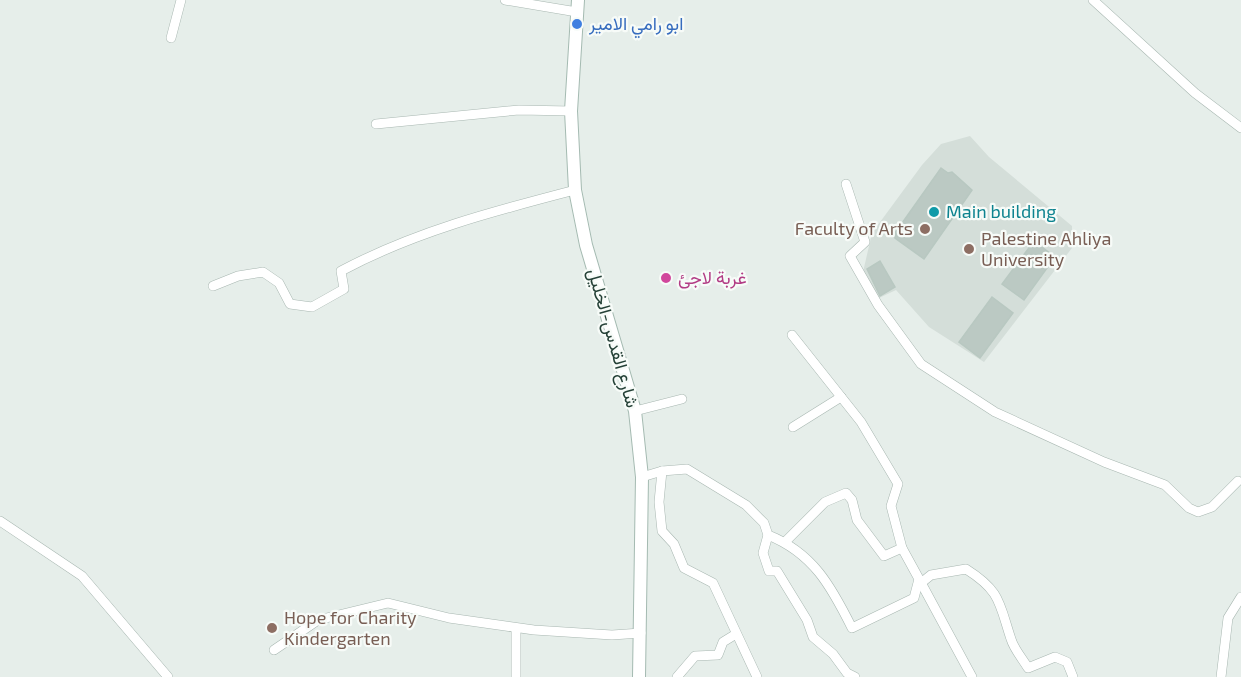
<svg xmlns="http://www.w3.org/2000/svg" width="1241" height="677" font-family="'Exo 2',Vazirmatn,sans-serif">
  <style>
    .built { fill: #d4ded9 }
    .building { fill: #bbc9c3; stroke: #b8c8c1; stroke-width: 1.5 }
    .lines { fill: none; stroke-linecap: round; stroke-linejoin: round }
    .street-casing { stroke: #a8b7b1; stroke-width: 10 }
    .secondary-casing { stroke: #a4bab1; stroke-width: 14 }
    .street { stroke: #fff; stroke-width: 9 }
    .secondary { stroke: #fff; stroke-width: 12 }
    .shop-dot { fill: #3f7fe0; stroke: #f7fbf8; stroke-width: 2 }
    .culture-dot { fill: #0f9aa8; stroke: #f7fbf8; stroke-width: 2 }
    .education-dot { fill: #8d6e63; stroke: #f7fbf8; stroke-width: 2 }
    .hotel-dot { fill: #d1479c; stroke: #f7fbf8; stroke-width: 2 }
    .labels { text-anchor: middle; stroke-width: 4.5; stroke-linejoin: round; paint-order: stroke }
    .shop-label { font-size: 18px; fill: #366cbe; stroke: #f7fbf8; text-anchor: start }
    .culture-label { font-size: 18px; fill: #0d838f; stroke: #f7fbf8; text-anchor: start }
    .education-label { font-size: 18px; fill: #785e54; stroke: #f7fbf8; text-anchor: start }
    .hotel-label { font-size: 18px; fill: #b23c85; stroke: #f7fbf8; text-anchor: start }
    .street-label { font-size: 18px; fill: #254137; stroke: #f7fbf8 }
  </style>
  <rect width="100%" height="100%" fill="#e6eeea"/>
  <path class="built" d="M970 136 989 157 1072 226V248L984 362 929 327 896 290 879 298 863 272 872 233 922 165 941 144Z"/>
  <g class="building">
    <path d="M941 168 948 173 952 172 972 190 924 259 895 238V233Z"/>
    <path d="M1034 241 1055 257 1024 300 1002 284Z"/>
    <path d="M880 261 895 287 880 296 867 269Z"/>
    <path d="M992 297 1013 313 980 358 959 342Z"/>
  </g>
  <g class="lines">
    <g class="street-casing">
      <g id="street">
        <path d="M505 0 577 12"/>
        <path d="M1093 0 1195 93 1241 128"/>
        <path d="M171 38 181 0"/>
        <path d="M376 124 519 110 571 111"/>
        <path d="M846 184 865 242 850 256 878 305 921 364 995 412 1104 462 1165 485 1189 508 1198 512 1212 507 1238 481"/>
        <path d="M213 286 238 276 263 272 279 283 290 304 312 307 344 289 341 271C414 232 494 211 575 190"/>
        <path d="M635 411 682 399"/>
        <path d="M793 427 841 397"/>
        <path d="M662 471 659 502 662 531 674 544 684 568 713 583 757 677"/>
        <path d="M642 477 662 471 687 469 746 505 764 523 768 535C813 553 831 586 852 628L914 598 919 579 902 548 891 506 898 484 861 422 792 335"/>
        <path d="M0 521 82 576 168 677"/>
        <path d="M768 535 763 553 769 571H777L807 620 813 637 833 654 847 673 855 677"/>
        <path d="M785 542 825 502 846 493 852 500 857 520 884 556 902 548"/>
        <path d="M919 579 972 677"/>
        <path d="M921 583 931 575 966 569C1001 591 999 603 1011 639 1014 649 1022 658 1028 668L1055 657 1067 662 1073 677"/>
        <path d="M274 650 318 620 388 603 449 618 534 630 612 635 641 633"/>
        <path d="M516 677V628"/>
        <path d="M677 677 695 656 718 655 723 642 736 634"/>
        <path d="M1221 677 1228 618 1241 597"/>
      </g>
    </g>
    <g class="secondary-casing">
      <path id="secondary" d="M578 0 571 111 575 190 586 245 635 411 642 477 639 677"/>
    </g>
    <use href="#street" class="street"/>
    <use href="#secondary" class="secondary"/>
  </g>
  <circle class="shop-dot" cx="577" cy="24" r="6"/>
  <circle class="culture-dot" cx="934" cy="212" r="6"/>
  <g class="education-dot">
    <circle cx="925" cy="229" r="6"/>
    <circle cx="969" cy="249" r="6"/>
    <circle cx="272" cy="628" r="6"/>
  </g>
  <circle class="hotel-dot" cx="666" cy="278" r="6"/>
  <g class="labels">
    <g class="shop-label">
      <text x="589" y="30">ابو رامي الامير</text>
    </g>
    <g class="culture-label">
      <text x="946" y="218">Main building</text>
    </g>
    <g class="education-label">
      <text x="913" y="235" text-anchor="end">Faculty of Arts</text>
      <text x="981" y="245">Palestine Ahliya<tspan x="981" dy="21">University</tspan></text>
      <text x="284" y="624">Hope for Charity<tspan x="284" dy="21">Kindergarten</tspan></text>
    </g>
    <g class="hotel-label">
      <text x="678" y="284">غربة لاجئ</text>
    </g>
    <g class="street-label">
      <text transform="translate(613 338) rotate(74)" y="6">شارع القدس-الخليل</text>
    </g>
  </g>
</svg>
